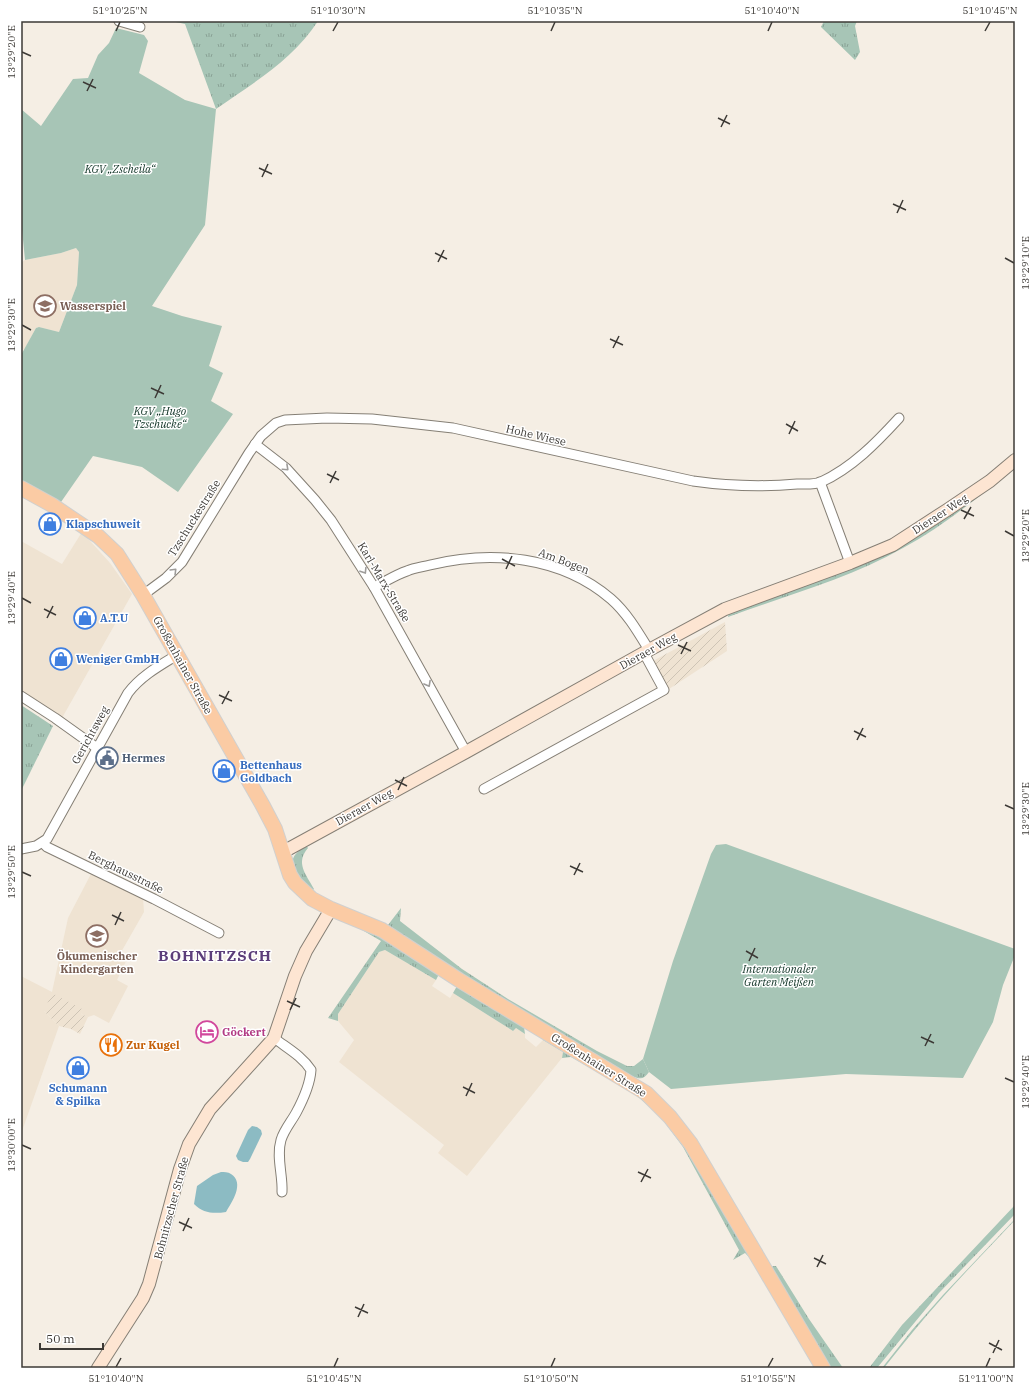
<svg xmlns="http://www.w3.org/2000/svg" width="1036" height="1389" font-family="'IBM Plex Serif',serif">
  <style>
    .built { fill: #efe3d2 }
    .industrial { fill: url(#industrial-furrows) }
    .grass { fill: url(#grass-tufts) }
    .garden { fill: #a7c5b6 }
    .water { fill: #8cbbc3 }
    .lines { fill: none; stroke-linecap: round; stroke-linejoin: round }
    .minor-casing { stroke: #857f75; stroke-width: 11 }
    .secondary-casing { stroke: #857f75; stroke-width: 14 }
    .primary-casing { stroke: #d0d0cf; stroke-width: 16 }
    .minor { stroke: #fff; stroke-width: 9 }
    .secondary { stroke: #fde5d2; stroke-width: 12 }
    .primary { stroke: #fbcba4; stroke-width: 14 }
    .oneway { stroke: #9e9c9a }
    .ticks { fill: none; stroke: #3d3a36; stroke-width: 1.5 }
    .labels { text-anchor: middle; stroke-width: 3; stroke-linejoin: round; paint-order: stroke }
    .park-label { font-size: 11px; font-style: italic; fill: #0f3325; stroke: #fff }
    .education-label { font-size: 11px; font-weight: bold; fill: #785e54; stroke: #fff; text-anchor: start }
    .street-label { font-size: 11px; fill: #3d3a36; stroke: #fff }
    .shop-label { font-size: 11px; font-weight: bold; fill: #366cbe; stroke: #fff; text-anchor: start }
    .service-label { font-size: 11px; font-weight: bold; fill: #4e5e75; stroke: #fff; text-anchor: start }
    .hotel-label { font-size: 11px; font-weight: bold; fill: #b23c85; stroke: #fff; text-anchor: start }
    .food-label { font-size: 11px; font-weight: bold; fill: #c56008; stroke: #fff; text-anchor: start }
    .district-label { font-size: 15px; font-weight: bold; letter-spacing: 1px; fill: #5c3e7a; stroke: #fff }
    .neatline { fill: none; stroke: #3d3a36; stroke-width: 1.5 }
    .ticks-label { font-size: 10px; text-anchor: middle; fill: #3d3a36 }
  </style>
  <defs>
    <pattern id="industrial-furrows" width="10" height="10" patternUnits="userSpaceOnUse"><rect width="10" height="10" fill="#efe3d2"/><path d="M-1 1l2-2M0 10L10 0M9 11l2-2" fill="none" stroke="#cec4b5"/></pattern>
    <pattern id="grass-tufts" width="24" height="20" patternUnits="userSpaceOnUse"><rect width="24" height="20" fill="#a7c5b6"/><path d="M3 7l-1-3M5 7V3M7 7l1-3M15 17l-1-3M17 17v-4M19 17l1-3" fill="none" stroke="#89a195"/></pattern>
  </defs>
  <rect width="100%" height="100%" fill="#f5eee4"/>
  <g class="built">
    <path d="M76 248 79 252 77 285 59 332 39 327 36 328 24 350 21 346V263L25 260 61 253Z"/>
    <path d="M82 532 110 563 132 594 62 718 21 692V646L23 642 21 641V541L62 564Z"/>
    <path d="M92 872 143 898 144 912 120 954 127 959 117 980 128 986 109 1023 94 1015 88 1017 81 1014 83 1010 44 1011 59 1026 21 1134V976L52 992 68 918Z"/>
    <path d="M385 950 436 980 432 986 450 998 453 993 513 1031 516 1028 525 1034V1038L536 1047 543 1040 563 1052 562 1058 467 1176 438 1153 444 1145 339 1062 354 1040 338 1021V1014L379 952Z"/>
  </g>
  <g class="industrial">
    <path d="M725 622 727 651 669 689 653 661Z"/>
    <path d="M52 993 84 1010 81 1014 88 1017 80 1034 71 1029 59 1026 44 1011Z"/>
  </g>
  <g class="grass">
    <path d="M171 21H318C293 60 253 83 216 109L185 24Z"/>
    <path d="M824 21H857L855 26 860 52 855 60 821 27Z"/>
    <path d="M1015 465V469L1012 471C977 498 942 527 903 548 848 579 787 595 728 617L729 610 865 561Z"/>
    <path d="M21 705 53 726 21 791Z"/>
    <path d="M306 845 308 848C295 863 306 874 314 889L311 892C305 884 290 870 293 859 294 854 301 849 306 845Z"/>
    <path d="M401 908 400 921 462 969 508 999 597 1051 627 1066H634L643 1059 649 1072C644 1079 641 1080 632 1076L460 973 388 925Z"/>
    <path d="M360 923 439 974 436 980 385 950 379 952 338 1014V1021L328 1018 381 941 357 927Z"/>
    <path d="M457 986 524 1027 525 1034 516 1028 513 1031 453 993Z"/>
    <path d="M543 1040H545L638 1094 673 1127 752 1257 750 1258 745 1253 733 1260 739 1250 683 1147 660 1116 637 1096 619 1084 571 1057 562 1058 563 1052Z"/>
    <path d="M1015 1205V1214L939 1293 877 1368H869L902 1325Z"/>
    <path d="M1015 1219V1220C991 1246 966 1271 943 1297 922 1320 903 1344 884 1368H882L912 1330 943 1295Z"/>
    <path d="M773 1266H776L809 1319 843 1368H831L770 1269Z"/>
  </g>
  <g class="garden">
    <path d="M116 28 144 35 148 41 139 73 185 100 216 109 205 225 152 306 182 316 222 326 209 366 223 373 211 401 233 414 178 492 142 467 93 456 61 502 21 481V355L36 328 39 327 59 332 77 285 79 252 76 248 61 253 25 260 21 219V109L41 126 73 79 88 78 98 55 109 43Z"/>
    <path d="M726 844 1015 949V955L1003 985 993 1022 963 1078 846 1074 671 1089 649 1072 643 1059 673 961 711 854 716 845Z"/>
  </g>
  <g class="water">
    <path d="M252 1126 257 1127 261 1130 262 1134 250 1159 248 1162H243L238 1160 236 1156 248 1130Z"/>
    <path d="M221 1172C224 1172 228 1172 231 1174 245 1183 232 1202 226 1212 213 1214 203 1213 194 1204L197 1186 213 1175Z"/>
  </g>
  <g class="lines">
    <g class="minor-casing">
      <g id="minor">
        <path d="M119 21 140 27"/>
        <path d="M255 444 286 468 315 500 331 520 374 587 466 752"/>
        <path d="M820 482 850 563"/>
        <path d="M374 587C385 582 395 575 407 571 414 568 422 567 430 565 492 550 561 556 611 599 627 613 638 632 649 650"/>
        <path d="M143 595 166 578 182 562 249 453 261 436 276 423 285 420 327 418 372 419 453 428 693 481C728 486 762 487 797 484 804 484 814 485 821 482 852 468 877 442 899 418"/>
        <path d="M21 696 55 718 97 748"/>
        <path d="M484 789 664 690 644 653"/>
        <path d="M43 843 47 847 154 899 219 933"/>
        <path d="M21 849 36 846 47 839 128 693C141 676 159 666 177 655"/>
        <path d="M274 1038C287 1048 302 1056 311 1070 310 1085 303 1100 296 1113 291 1122 284 1130 281 1140 276 1157 283 1175 282 1192"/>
      </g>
    </g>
    <g class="secondary-casing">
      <g id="secondary">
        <path d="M283 852 466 752 649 650 725 609 850 563 893 545 947 510 990 481 1015 460"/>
        <path d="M98 1368 143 1298 149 1284 180 1169 189 1144 210 1109 274 1038 295 976 306 951 331 909"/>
      </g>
    </g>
    <g class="primary-casing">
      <path id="primary" d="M21 488 52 505 98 536 117 554 143 595 263 806 275 829 290 875 295 883 312 899 331 909 382 930 459 980 646 1093 670 1117 691 1144 823 1368"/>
    </g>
    <use href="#minor" class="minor"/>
    <use href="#secondary" class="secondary"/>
    <use href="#primary" class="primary"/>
  </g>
  <defs><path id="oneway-chevron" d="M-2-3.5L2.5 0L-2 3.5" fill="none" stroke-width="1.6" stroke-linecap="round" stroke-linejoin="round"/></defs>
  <g class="oneway">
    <use href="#oneway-chevron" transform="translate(286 468) rotate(43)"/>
    <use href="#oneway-chevron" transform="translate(174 571) rotate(-45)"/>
    <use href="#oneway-chevron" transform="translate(364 571) rotate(58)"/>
    <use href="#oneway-chevron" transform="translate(428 684) rotate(61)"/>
  </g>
  <path class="ticks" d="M116 31 120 22M333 31 338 22M551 31 555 22M768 31 772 22M985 31 990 22M22 52 31 56M83 82 96 88M87 91 93 79M718 118 730 124M721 127 727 115M259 168 272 174M262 177 268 164M893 204 906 210M897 213 903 200M435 253 447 259M1005 258 1014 263M438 262 444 250M22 325 31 330M610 339 623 345M613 348 619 336M151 388 164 394M155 398 161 385M786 424 798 431M789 434 795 421M327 474 339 480M330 483 336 471M961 510 974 516M964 519 971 507M1005 531 1014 536M502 559 515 566M506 569 512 556M22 598 31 603M44 609 56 615M47 618 53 606M678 645 691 651M681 654 687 642M219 695 232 701M222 704 229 691M854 731 866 737M857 740 863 728M395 780 407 786M398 790 404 777M1005 805 1014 809M570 866 583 872M22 872 31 876M574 875 580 863M112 915 124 921M115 925 121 912M746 951 758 958M749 961 755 948M287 1001 300 1007M290 1010 296 998M921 1037 934 1043M925 1046 931 1034M1005 1078 1014 1082M463 1087 475 1093M466 1096 472 1083M22 1145 31 1149M638 1172 651 1178M641 1182 648 1169M179 1222 192 1228M183 1231 189 1218M814 1258 826 1264M817 1267 823 1255M355 1307 368 1313M358 1317 364 1304M989 1343 1002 1350M993 1353 999 1340M116 1367 121 1358M334 1367 338 1358M551 1367 555 1358M768 1367 773 1358M986 1367 990 1358"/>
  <defs>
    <g id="school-ring" transform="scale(1.15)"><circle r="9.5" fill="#fff" stroke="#8d6e63" stroke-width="1.5"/><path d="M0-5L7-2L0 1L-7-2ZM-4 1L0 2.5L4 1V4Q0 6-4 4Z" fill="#8d6e63"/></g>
    <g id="shop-ring" transform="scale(1.15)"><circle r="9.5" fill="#fff" stroke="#3f7fe0" stroke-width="1.5"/><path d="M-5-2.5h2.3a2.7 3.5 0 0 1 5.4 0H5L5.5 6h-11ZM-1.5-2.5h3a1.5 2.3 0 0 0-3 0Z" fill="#3f7fe0"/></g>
    <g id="civic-ring" transform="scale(1.15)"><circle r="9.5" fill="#fff" stroke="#5c6f8a" stroke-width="1.5"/><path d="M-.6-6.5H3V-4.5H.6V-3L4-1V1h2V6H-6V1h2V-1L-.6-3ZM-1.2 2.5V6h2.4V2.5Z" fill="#5c6f8a"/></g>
    <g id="hotel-ring" transform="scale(1.15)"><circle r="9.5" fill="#fff" stroke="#d1479c" stroke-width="1.5"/><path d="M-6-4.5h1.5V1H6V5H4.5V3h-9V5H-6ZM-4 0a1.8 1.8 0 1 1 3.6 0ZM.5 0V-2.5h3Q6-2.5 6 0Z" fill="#d1479c"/></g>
    <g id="restaurant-ring" transform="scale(1.15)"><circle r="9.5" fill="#fff" stroke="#e8710a" stroke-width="1.5"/><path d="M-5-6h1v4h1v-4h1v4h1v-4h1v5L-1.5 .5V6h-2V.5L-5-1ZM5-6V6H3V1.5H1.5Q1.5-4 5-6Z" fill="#e8710a"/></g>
  </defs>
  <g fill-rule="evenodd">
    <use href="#school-ring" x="45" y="306"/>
    <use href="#shop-ring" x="50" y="524"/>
    <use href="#shop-ring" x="85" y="618"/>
    <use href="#shop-ring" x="61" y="659"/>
    <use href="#civic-ring" x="107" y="758"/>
    <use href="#shop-ring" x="224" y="771"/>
    <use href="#school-ring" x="97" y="936"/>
    <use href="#hotel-ring" x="207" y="1032"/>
    <use href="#restaurant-ring" x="111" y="1045"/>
    <use href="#shop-ring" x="78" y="1068"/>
  </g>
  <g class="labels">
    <g class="park-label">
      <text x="120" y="173">KGV „Zscheila“</text>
      <text x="160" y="415">KGV „Hugo<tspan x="160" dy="13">Tzschucke“</tspan></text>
      <text x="779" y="973">Internationaler<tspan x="779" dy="13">Garten Meißen</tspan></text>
    </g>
    <g class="education-label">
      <text x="60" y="310">Wasserspiel</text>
      <text x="97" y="960" text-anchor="middle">Ökumenischer<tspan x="97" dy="13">Kindergarten</tspan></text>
    </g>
    <g class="street-label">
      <text transform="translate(536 435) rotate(13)" y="4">Hohe Wiese</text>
      <text transform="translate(940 514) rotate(-33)" y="4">Dieraer Weg</text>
      <text transform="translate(194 518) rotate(-58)" y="4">Tzschuckestraße</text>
      <text transform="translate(564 561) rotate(21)" y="4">Am Bogen</text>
      <text transform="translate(384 582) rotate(59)" y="4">Karl-Marx-Straße</text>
      <text transform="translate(648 651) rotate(-29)" y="4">Dieraer Weg</text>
      <text transform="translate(183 665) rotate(61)" y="4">Großenhainer Straße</text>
      <text transform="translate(90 735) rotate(-61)" y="4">Gerichtsweg</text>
      <text transform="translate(364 807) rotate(-29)" y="4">Dieraer Weg</text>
      <text transform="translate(126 872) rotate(26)" y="4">Berghausstraße</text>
      <text transform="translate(599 1065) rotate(32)" y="4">Großenhainer Straße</text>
      <text transform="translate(171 1208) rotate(-75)" y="4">Bohnitzscher Straße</text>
    </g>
    <g class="shop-label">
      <text x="66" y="528">Klapschuweit</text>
      <text x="100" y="622">A.T.U</text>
      <text x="76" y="663">Weniger GmbH</text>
      <text x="240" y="769">Bettenhaus<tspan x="240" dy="13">Goldbach</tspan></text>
      <text x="78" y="1092" text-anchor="middle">Schumann<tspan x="78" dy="13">&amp; Spilka</tspan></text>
    </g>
    <g class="service-label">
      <text x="122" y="762">Hermes</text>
    </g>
    <g class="hotel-label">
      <text x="222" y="1036">Göckert</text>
    </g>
    <g class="food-label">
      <text x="126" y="1049">Zur Kugel</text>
    </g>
    <g class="district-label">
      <text x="215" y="961">BOHNITZSCH</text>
    </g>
  </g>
  <rect width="1036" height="1389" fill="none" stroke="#ffffff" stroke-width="44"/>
  <path d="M40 1343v6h63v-6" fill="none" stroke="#3d3a36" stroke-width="2"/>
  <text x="46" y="1343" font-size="12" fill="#3d3a36" stroke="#ffffff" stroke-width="3" paint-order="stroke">50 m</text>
  <rect x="22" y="22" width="992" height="1345" class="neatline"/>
  <g class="ticks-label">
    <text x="120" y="14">51°10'25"N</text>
    <text x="338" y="14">51°10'30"N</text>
    <text x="555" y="14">51°10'35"N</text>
    <text x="772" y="14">51°10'40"N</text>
    <text x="990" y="14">51°10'45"N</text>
    <text transform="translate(11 52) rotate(-90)" y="4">13°29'20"E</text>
    <text transform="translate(1025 263) rotate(-90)" y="4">13°29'10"E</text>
    <text transform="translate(11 325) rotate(-90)" y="4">13°29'30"E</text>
    <text transform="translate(1025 536) rotate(-90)" y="4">13°29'20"E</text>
    <text transform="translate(11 598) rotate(-90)" y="4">13°29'40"E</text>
    <text transform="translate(1025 809) rotate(-90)" y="4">13°29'30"E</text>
    <text transform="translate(11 872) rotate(-90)" y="4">13°29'50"E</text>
    <text transform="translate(1025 1082) rotate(-90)" y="4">13°29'40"E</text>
    <text transform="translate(11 1145) rotate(-90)" y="4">13°30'00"E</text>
    <text x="116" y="1382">51°10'40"N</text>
    <text x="334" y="1382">51°10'45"N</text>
    <text x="551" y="1382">51°10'50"N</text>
    <text x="768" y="1382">51°10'55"N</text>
    <text x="986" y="1382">51°11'00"N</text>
  </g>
</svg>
